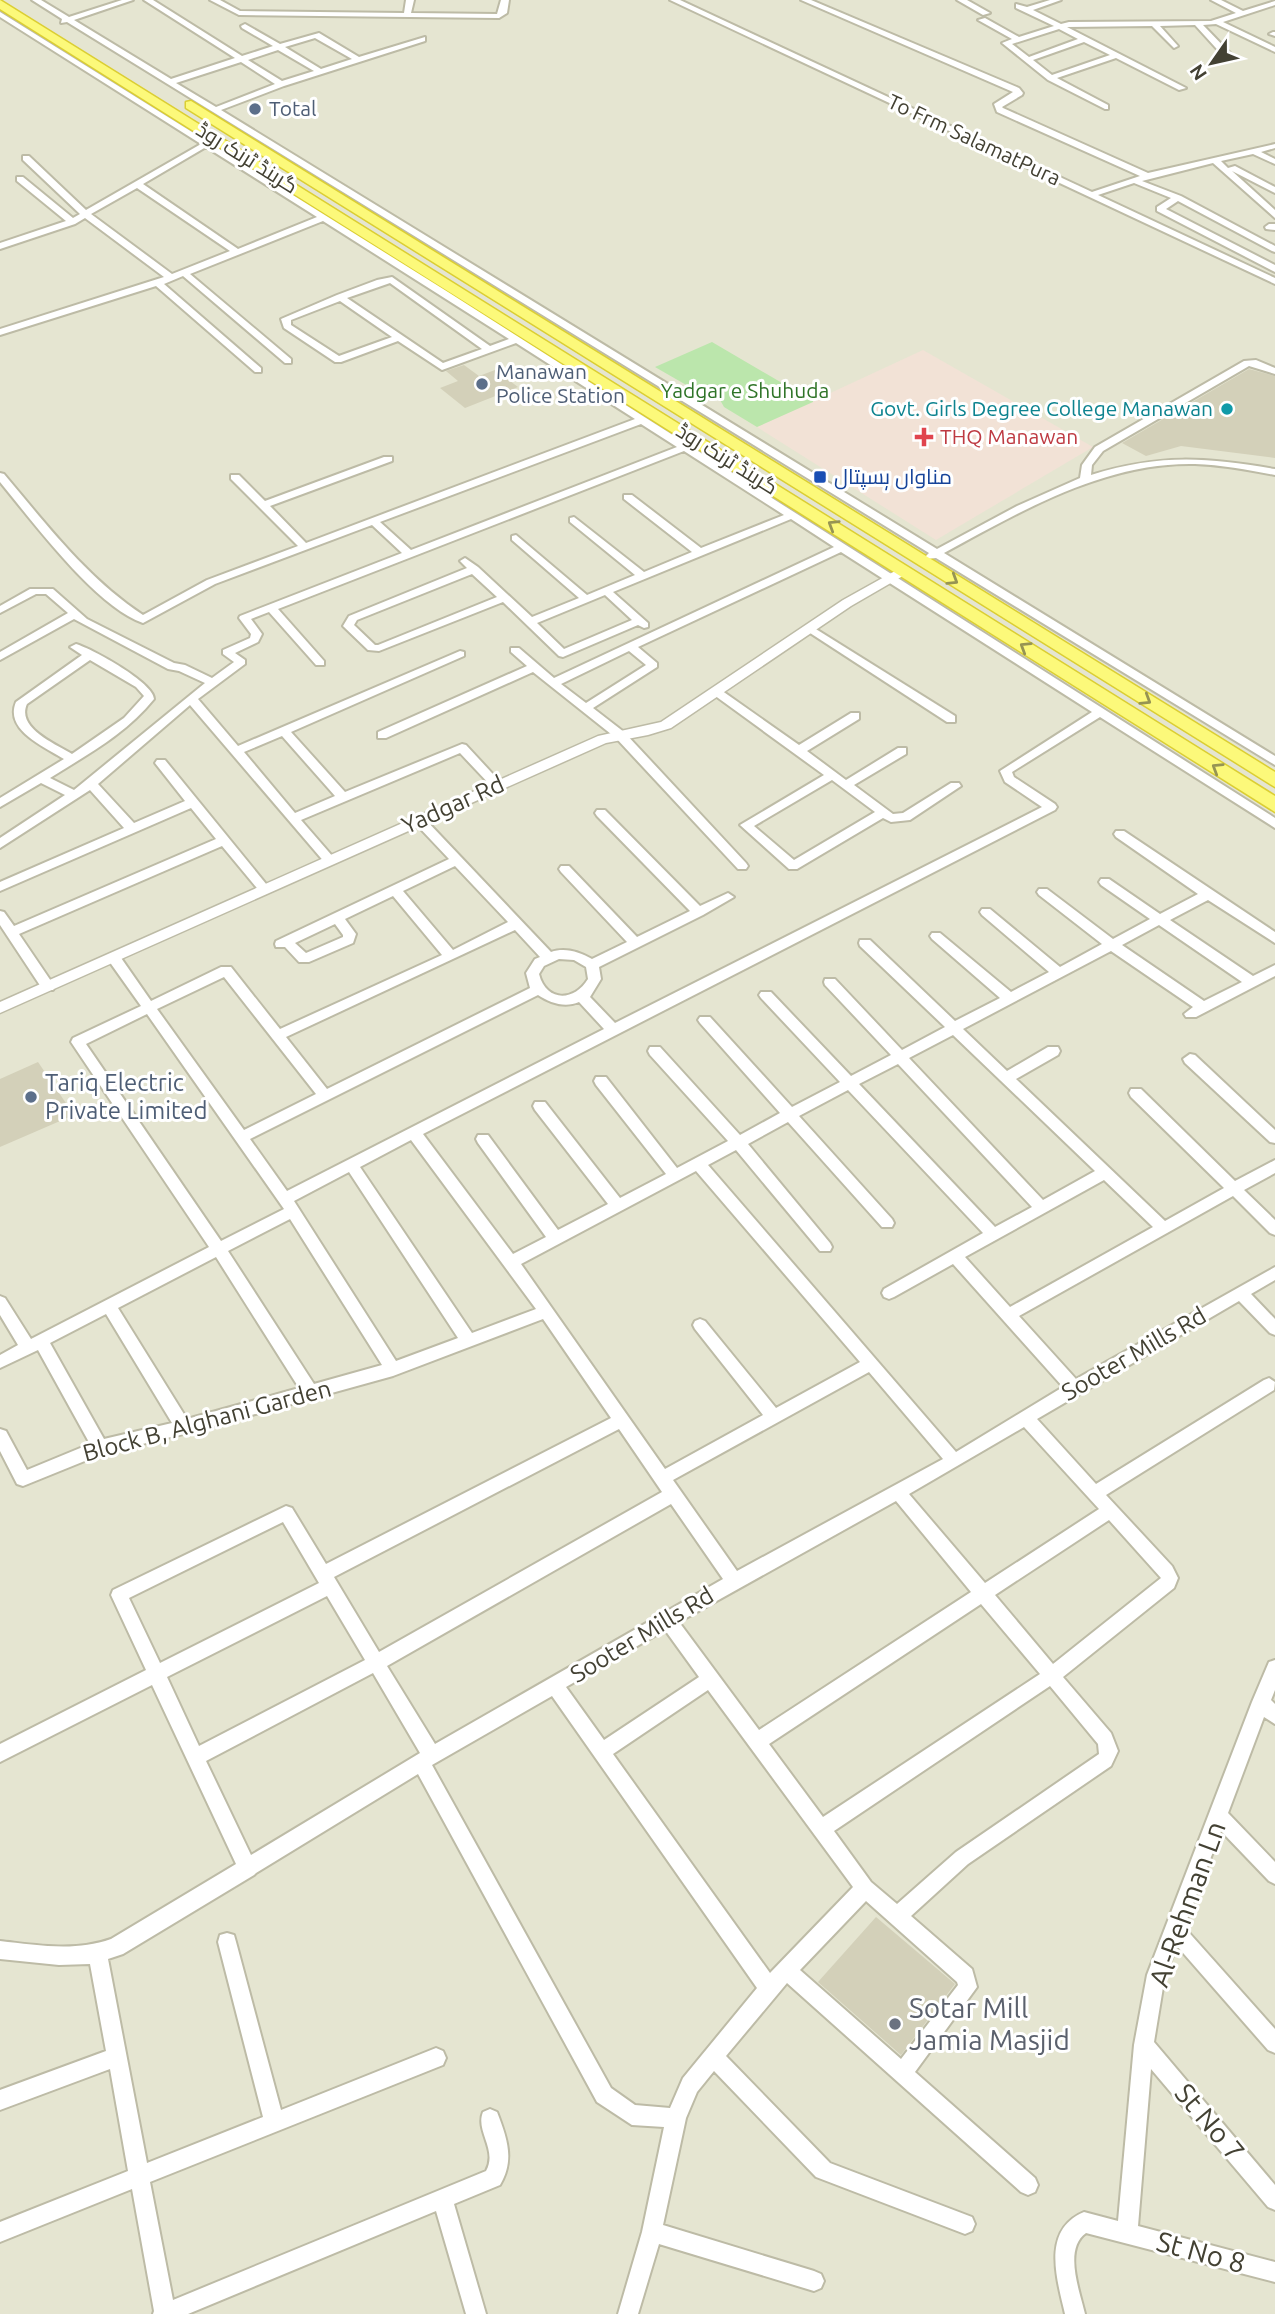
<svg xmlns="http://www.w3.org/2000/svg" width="1275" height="2314" font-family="Ubuntu,Cairo,sans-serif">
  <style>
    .residential { fill: #e5e5d1 }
    .medical { fill: #f2e2d6 }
    .green { fill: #bbe6ac }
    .building { fill: #d3d0b9 }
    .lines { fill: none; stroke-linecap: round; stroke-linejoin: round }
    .minor-casing { stroke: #bdbba6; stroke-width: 4 }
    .tertiary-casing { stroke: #bdbba6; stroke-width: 3 }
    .trunk-casing { stroke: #dbce33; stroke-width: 3 }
    .minor { fill: #fff; fill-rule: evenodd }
    .tertiary { fill: #fff; fill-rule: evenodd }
    .trunk { fill: #fcf97a; fill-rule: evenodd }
    .oneway { stroke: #969453 }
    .service-dot { fill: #5c6f8a; stroke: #fff; stroke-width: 2.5 }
    .culture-dot { fill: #0f9aa8; stroke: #fff; stroke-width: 2.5 }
    .health-dot { fill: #e0444e; stroke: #fff; stroke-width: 2.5 }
    .transit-dot { fill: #1a4fb4; stroke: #fff; stroke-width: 2.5 }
    .worship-dot { fill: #6b7280; stroke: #fff; stroke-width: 2.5 }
    .labels { text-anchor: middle; stroke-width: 6; stroke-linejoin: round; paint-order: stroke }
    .far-service-label { font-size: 21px; fill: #4e5e75; stroke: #fff; text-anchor: start }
    .far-street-label { font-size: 21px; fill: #434133; stroke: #fff }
    .far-park-label { font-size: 21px; fill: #2f7428; stroke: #fff }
    .far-culture-label { font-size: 21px; fill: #0d838f; stroke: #fff; text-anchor: end }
    .far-health-label { font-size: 21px; fill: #be3a42; stroke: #fff; text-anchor: start }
    .far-transit-label { font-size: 21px; fill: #164399; stroke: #fff; text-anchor: start }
    .street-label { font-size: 24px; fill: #434133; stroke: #fff }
    .service-label { font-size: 24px; fill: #4e5e75; stroke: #fff; text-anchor: start }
    .near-street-label { font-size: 28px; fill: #434133; stroke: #fff }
    .near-worship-label { font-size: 28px; fill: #5b616d; stroke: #fff; text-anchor: start }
  </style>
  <rect width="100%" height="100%" fill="#f1f1e3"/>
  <rect class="residential" x="0" y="0" width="1275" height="2314"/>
  <path class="medical" d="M923 350 1093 447 936 540 757 427Z"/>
  <path class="green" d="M712 342 813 401V402L757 427 724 407 719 398 707 390 688 386 655 367Z"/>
  <g class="building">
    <path d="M464 365 479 376 495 370 518 387 465 408 440 388 458 381 446 371Z"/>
    <path d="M1249 369 1275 376V458L1181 446 1146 456 1122 443Z"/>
    <path d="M38 1062 74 1115 0 1147V1079Z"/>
    <path d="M876 1917 955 1984 901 2055 818 1982Z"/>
  </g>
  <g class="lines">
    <g class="minor-casing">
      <g id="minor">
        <path d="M32 0H41L69 17 122 0H133L74 20 171 79 235 58 144 0H153L242 56 273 46 242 28 241 26 245 24 280 44 319 33 359 57 425 37V41L284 86 221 110 937 549 1017 506 1080 478 1082 465 1095 447 1244 361 1256 360 1275 368V374L1249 366 1103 451 1092 465 1091 475C1159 454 1205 457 1275 469V475C1249 470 1222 465 1195 464 1104 462 1022 511 944 553L1275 756V765L936 558 926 559 925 557 929 553 67 22 61 23 62 19ZM315 38 352 59 321 69 285 47ZM278 50 314 71 282 81 248 60ZM241 62 275 84 216 107 176 83Z"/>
        <path d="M210 0H220L240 11 404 13 406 0H414L411 13 497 14 501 0H509L507 13 499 18 239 15Z"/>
        <path d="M670 0H680L1092 192 1140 176 997 112 994 104 1013 92 801 0H811L1019 88 1023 93 1022 95 1002 107 1003 108 1148 173 1275 144V148L1261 152 1275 159V164L1253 154 1221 161 1228 168 1235 166 1275 187V193L1232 171 1275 210V218L1213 163 1142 181 1181 196 1275 246V252L1272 251 1178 201 1166 209 1275 265V272L1157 211V207L1171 198 1134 183 1098 195 1275 278V284Z"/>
        <path d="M957 0H967L990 13 983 15Z"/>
        <path d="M1050 0H1061L1033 10 1061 24 1069 22 1211 21 1236 13 1211 0H1221L1243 11 1275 1V5L1223 22 1275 47V52L1216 24 1203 25 1231 54V58H1225L1195 25 1160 26 1178 46 1174 48 1152 26 1067 27 1186 88 1179 90 1116 58 1057 78 1108 105V109H1105L1048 80 1002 43 1012 39 978 20 985 18 1019 37 1054 26 1016 8V4L1027 7ZM1059 29 1078 39 1029 57 1012 44ZM1084 42 1110 55 1052 75 1033 60Z"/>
        <path d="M0 12 448 292 1275 818V828L1100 717 1012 772 1014 777 1055 804 1057 807 1055 810 423 1134 513 1254 546 1237 478 1143 476 1139 478 1135H488L558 1230 608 1204 535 1110 533 1106 535 1102H545L620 1198 666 1174 596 1085 594 1081 596 1077H606L677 1168 728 1141 650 1055 648 1051 650 1047H660L740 1135 780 1113 700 1023 698 1020 700 1017H710L792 1107 840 1082 761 998 759 995 761 992H771L851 1076 891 1055 825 985 824 982 825 979H835L902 1050 945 1027 860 946 859 943 860 940H870L955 1021 1000 998 932 939 930 936 932 933H940L1011 992 1049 972 982 915 980 912 982 909H990L1060 967 1102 944 1039 895 1037 892 1039 889H1047L1113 939 1150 919 1101 885 1099 882 1101 879H1109L1160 914 1198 894 1116 837 1114 834 1116 831H1124L1275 932V943L1208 900 1170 920 1253 976 1275 965V976L1196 1017H1186L1184 1014 1193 1007 1111 951 963 1029 1007 1071 1048 1047H1058L1060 1051 1058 1055 1016 1079 1165 1221 1224 1188 1131 1097 1129 1093 1131 1089H1141L1235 1181 1275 1160V1173L1244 1190 1275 1220V1235L1270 1233 1233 1196 1019 1316 1076 1379 1275 1267V1280L1251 1294 1275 1319V1335L1270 1333 1239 1301 1037 1419 1096 1484 1264 1380 1269 1378 1275 1382 1274 1390 1106 1495 1172 1566 1178 1578 1174 1588 1063 1677 1111 1733 1118 1751 1111 1766 968 1864 911 1916 972 1969 977 1987 915 2072 1035 2178 1038 2185 1035 2192 1028 2195 1021 2192 787 1983 726 2056 830 2163 972 2217 975 2224 972 2231 965 2234 816 2177 714 2071 697 2092 686 2118 663 2225 814 2271 821 2274 824 2281 821 2288 814 2291 659 2244 638 2314H618L642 2232 664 2127 632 2125 597 2102 418 1774 256 1873 254 1875 123 1954 108 1959 147 2163 263 2117 218 1942 220 1935 227 1933 234 1935 236 1942 281 2110 436 2048 443 2051 446 2058 443 2065 150 2182 173 2300 486 2171C498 2150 475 2131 483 2112L490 2109 497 2112C507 2138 515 2160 500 2185L454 2204 486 2314H466L436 2211 188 2314H153L154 2311 132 2189 0 2242V2222L128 2171 110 2069 0 2110V2090L106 2051 90 1964 59 1965 0 1959V1941C37 1945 75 1952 111 1939L236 1864 152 1685 0 1762V1744L146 1670 111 1595 113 1590 286 1506 292 1508 326 1564 611 1418 543 1319 393 1376 183 1434 102 1454 23 1486 17 1484 0 1451V1429L6 1431 27 1470 90 1444 38 1350 0 1368V1355L18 1345 0 1315V1296L5 1298 31 1339 209 1247 71 1042 73 1038 141 1006 109 961 108 958 109 955H119L151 1001 221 967H231L280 1029 442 955 393 896 345 919 356 934 353 943 309 962H299L285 947H276L275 944 276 941 449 859 415 823 413 820 419 816 423 817 551 952C565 947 580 952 592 959L627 942 561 872 559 869 561 866H569L637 937 690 911 597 816 595 813 597 810H605L700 906 728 893 734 897 703 915 599 967 601 979 590 997 615 1023 1042 807 1005 782 1000 771 1092 712 841 552 638 647 657 663V667L593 708 624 732 746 863 748 866 746 869H738L616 738 533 672 386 738H378V732L527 666 511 652V648H519L554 678 834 547 791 519 613 592 648 623V627L644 628 638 625 563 657 559 656 503 602 379 651 368 650 343 626 349 616 467 568 460 561 465 558 478 567 532 617 579 598 512 540V536L516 535 587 595 635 575 570 522V518L574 517 644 572 692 552 624 499V495H632L701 548 784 515 684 451 278 609 324 661V665H316L269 612 251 619 262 634 258 642 235 653 245 660V664L198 699 238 746 460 651 464 652V656L291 732 345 792 462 744 466 745 503 785 497 789 493 788 460 753 301 820 334 858 336 861 330 865 326 864 190 705 98 784 134 823 185 801 155 763 157 760H165L271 890 265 894 261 893 222 846 19 934 55 987 53 990H43L0 925V911L4 912 14 926 216 839 191 808 0 891V882L124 828 90 790 0 848V838L65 795 41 783 0 807V798L64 759C44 747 4 730 16 702L82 655 70 647 76 644C93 649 154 683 154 699 126 734 88 754 50 778L74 790 205 683 179 671 168 669 74 619 0 660V652L68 613 46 594H36L0 613V606L30 589H53L87 619 174 663 185 665 212 678 234 662 223 654V650L250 638 251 634 239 618 240 616 402 553 372 525 215 584 143 623C96 607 33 522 0 482V473L4 474C47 525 87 578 143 615L207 580 298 546 231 479V475H239L265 501 384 457H392V461L270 506 306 543 635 419 516 343 442 370 398 341 341 362H335L284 328 281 319 337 295 377 280 392 277 490 346 509 339 323 221 190 274 291 359V363H285L183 276 164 284 261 368V372H255L156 286 0 335V329L164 277 85 218 75 224 0 249V243L66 221 17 181V177H23L73 218 80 214 23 160V156H29L86 210 201 144 0 17ZM206 147 317 217 238 249 143 184ZM137 188 230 251 172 274 91 214ZM390 283 482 349 443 363 347 298ZM340 301 392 337 339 356 291 325V320ZM641 424 677 447 411 550 380 522ZM472 574 497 597 378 645H375L354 625 357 620ZM605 595 632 620 564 649 537 623ZM629 651 646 665 586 703 561 684ZM90 660 136 687 144 696 124 718 72 754C56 744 16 728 27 704ZM282 736 335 796 295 813 244 752ZM455 866 508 922 453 950 403 891ZM335 924 343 935V937L306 953 295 943ZM1159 925 1242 982 1204 1001 1122 945ZM515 930 540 957 535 959 526 973 530 988 327 1089 286 1037ZM559 959 574 960 586 967 588 979C574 1002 546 1002 539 974L544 966ZM224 977 316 1094 244 1130 157 1009ZM538 995C550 1003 565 1008 579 1002L604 1029 287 1191 250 1139ZM147 1014 284 1209 221 1241 86 1044ZM953 1035 1095 1171 1043 1200 909 1058ZM898 1064 1032 1207 995 1227 859 1084ZM848 1090 983 1233 884 1289 882 1293 884 1297 889 1299 894 1297 953 1264 1063 1387 956 1452 708 1165 736 1150 820 1251H830L832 1247 830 1243 748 1144 788 1122 882 1227H892L894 1223 892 1219 799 1116ZM411 1140 536 1309 472 1333 360 1167ZM696 1171 860 1362 776 1408 705 1321 700 1319 695 1321 693 1325 695 1329 763 1415 665 1469 521 1264ZM349 1172 458 1338 396 1361 294 1201ZM1104 1180 1153 1227 1010 1307 965 1257ZM290 1219 382 1365 314 1384 228 1251ZM216 1257 299 1388 187 1419 118 1308ZM106 1314 172 1423 104 1439 50 1343ZM869 1372 943 1459 737 1571 673 1480ZM1024 1427 1099 1509 985 1583 909 1494ZM619 1429 662 1492 379 1652 334 1577ZM896 1501 971 1592 759 1730 679 1622ZM671 1504 723 1579 435 1744 387 1666ZM1109 1520 1161 1578 1053 1664 995 1595ZM283 1522 319 1583 160 1663 129 1598ZM327 1596 365 1660 199 1746 167 1677ZM981 1604 1040 1674 823 1817 769 1744ZM665 1630 699 1677 604 1740 566 1687ZM373 1673 420 1753 251 1855 206 1761ZM1050 1686 1098 1744 1099 1754 956 1852 897 1904 871 1882 834 1831ZM708 1690 853 1887 770 1973 613 1754ZM552 1696 757 1988 683 2078 670 2108 635 2105 611 2088 432 1765ZM866 1901 957 1982 958 1985 901 2059 800 1970Z"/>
        <path d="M1273 32H1275V36L1269 34Z"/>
        <path d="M1269 224H1275V230L1266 229 1265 227Z"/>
        <path d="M811 626 955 716V722H947L807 631V627Z"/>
        <path d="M718 688 799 745 851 713H859V719L807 751 846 780 898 748H906V754L854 785 893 814 903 813 951 783H959L961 786 910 820 891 822 883 818 797 869H789L740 825 824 775 714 695 712 692ZM832 780 875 812 794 860 754 826Z"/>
        <path d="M1190 1054 1195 1055 1275 1130V1143L1270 1142 1185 1063 1183 1059Z"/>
        <path d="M1275 1660V1690L1271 1700 1275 1704V1724L1264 1717 1228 1813 1275 1862V1884L1269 1881 1221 1831 1184 1927 1275 2029V2053L1268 2050 1177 1946 1165 1975 1154 2042 1275 2185V2210L1268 2207 1151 2069 1138 2226 1275 2262V2282L1086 2233C1063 2249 1080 2292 1085 2314H1065C1057 2279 1041 2230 1084 2212L1118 2221 1134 2045 1147 1975 1252 1702 1269 1662Z"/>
      </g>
    </g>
    <g class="tertiary-casing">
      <path id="tertiary" d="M904 566 910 570 908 573 851 606 671 728 648 735 606 743 0 1013V1002L598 736 661 722 843 600Z"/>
    </g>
    <g class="trunk-casing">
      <g id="trunk">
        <path d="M0 0 1275 796V812L0 9Z"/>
        <path d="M191 101 1275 772V787L186 108V102Z"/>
      </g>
    </g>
    <use href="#minor" class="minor"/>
    <use href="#tertiary" class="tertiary"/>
    <use href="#trunk" class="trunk"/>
  </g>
  <defs><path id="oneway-chevron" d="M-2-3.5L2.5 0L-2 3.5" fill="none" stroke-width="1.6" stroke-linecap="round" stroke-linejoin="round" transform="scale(1.75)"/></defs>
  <g class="oneway">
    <use href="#oneway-chevron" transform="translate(833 525) rotate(-148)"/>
    <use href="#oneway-chevron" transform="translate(953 580) rotate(32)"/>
    <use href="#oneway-chevron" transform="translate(1025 647) rotate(-148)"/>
    <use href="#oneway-chevron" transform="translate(1146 700) rotate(32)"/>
    <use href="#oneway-chevron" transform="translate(1217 768) rotate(-148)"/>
  </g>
  <g class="service-dot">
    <circle cx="255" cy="109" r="7"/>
    <circle cx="482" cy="384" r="7"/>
    <circle cx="31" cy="1097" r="7"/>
  </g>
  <circle class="culture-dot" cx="1227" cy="409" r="7"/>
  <path class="health-dot" d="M920.5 426.5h7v7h7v7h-7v7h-7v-7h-7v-7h7z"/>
  <rect class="transit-dot" x="813" y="470" width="14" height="14" rx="3.5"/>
  <circle class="worship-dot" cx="895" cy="2024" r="7"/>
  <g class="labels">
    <g class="far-service-label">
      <text x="269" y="116">Total</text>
      <text x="496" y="379">Manawan<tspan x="496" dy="24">Police Station</tspan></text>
    </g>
    <g class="far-street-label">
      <text transform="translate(974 140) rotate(25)" y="7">To Frm SalamatPura</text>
      <text transform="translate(247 158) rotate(32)" y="7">گرینڈ ٹرنک روڈ</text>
      <text transform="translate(727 459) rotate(32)" y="7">گرینڈ ٹرنک روڈ</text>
    </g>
    <g class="far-park-label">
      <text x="745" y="398">Yadgar e Shuhuda</text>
    </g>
    <g class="far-culture-label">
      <text x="1213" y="416">Govt. Girls Degree College Manawan</text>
    </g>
    <g class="far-health-label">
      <text x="940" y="444">THQ Manawan</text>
    </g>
    <g class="far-transit-label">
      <text x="834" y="484">مناواں ہسپتال</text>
    </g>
    <g class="street-label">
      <text transform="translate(453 805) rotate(-24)" y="8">Yadgar Rd</text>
      <text transform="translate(1134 1354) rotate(-30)" y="8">Sooter Mills Rd</text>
      <text transform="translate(207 1421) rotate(-15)" y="8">Block B, Alghani Garden</text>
      <text transform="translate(642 1635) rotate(-31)" y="8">Sooter Mills Rd</text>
    </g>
    <g class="service-label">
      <text x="45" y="1091">Tariq Electric<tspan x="45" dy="28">Private Limited</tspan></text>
    </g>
    <g class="near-street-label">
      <text transform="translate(1187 1904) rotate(-70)" y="10">Al-Rehman Ln</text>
      <text transform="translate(1210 2122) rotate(50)" y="10">St No 7</text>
      <text transform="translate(1201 2252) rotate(15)" y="10">St No 8</text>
    </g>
    <g class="near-worship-label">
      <text x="909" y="2018">Sotar Mill<tspan x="909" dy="32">Jamia Masjid</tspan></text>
    </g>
  </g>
  <g transform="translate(1212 63) rotate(236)" stroke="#ffffff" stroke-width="5" paint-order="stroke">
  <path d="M0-5L12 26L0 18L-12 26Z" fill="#434133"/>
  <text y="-10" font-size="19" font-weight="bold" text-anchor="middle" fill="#434133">N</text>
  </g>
</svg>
